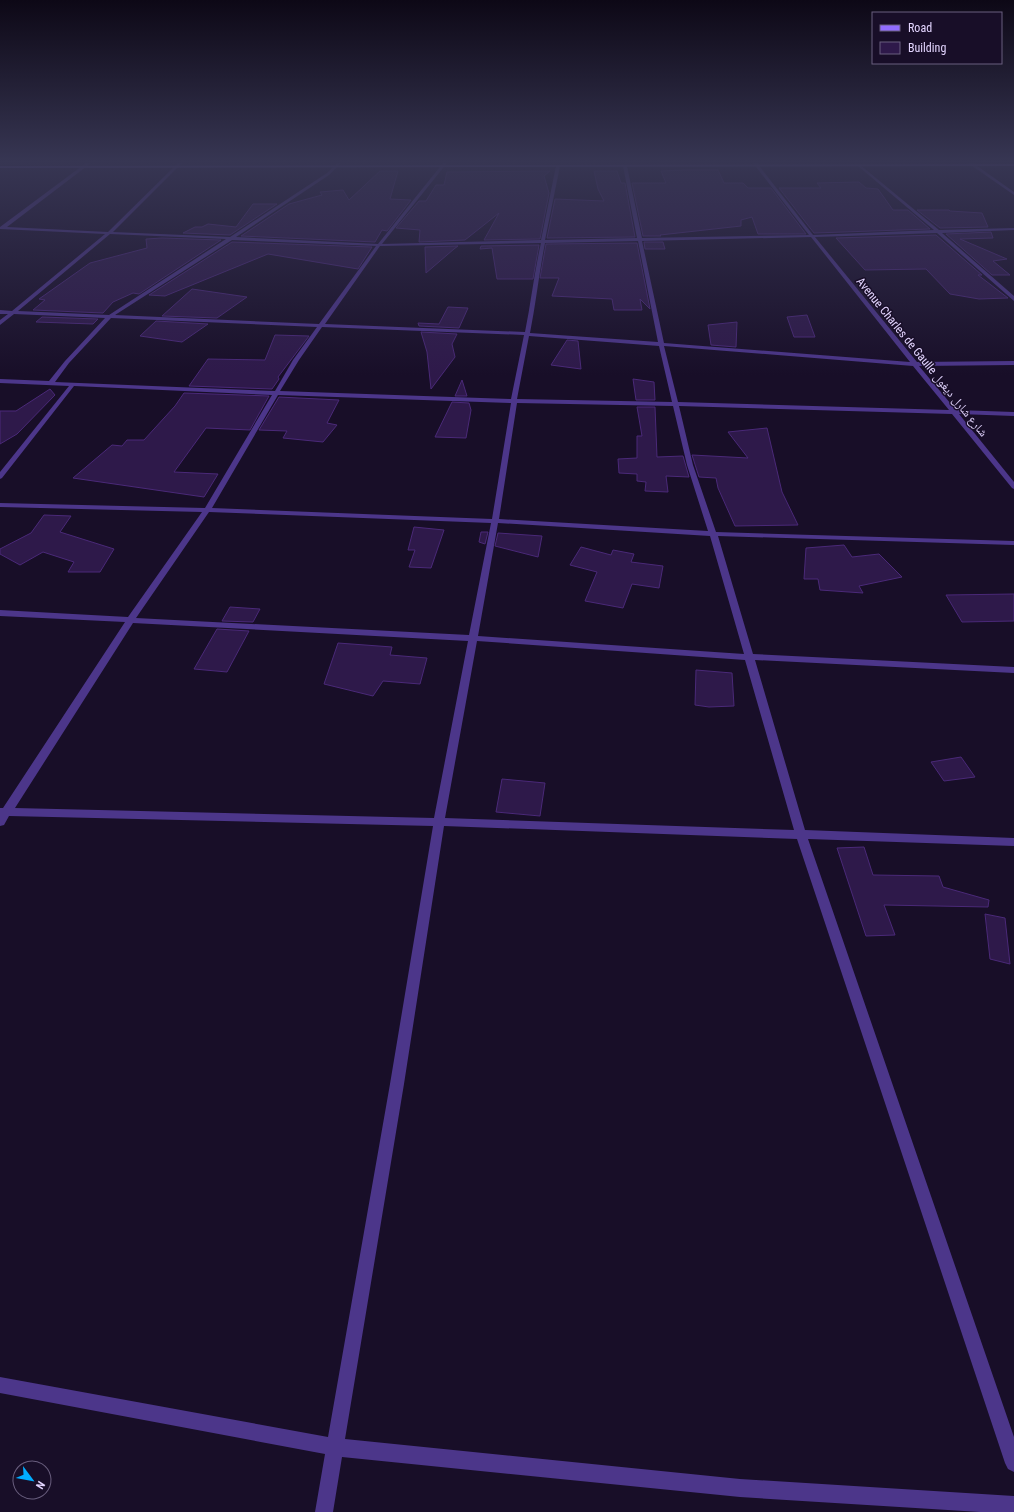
<svg xmlns="http://www.w3.org/2000/svg" width="1014" height="1512" font-family="'Roboto Condensed','Noto Naskh Arabic',sans-serif">
  <style>
    .building { fill: #2e194a; stroke: #4a2978 }
    .lines { fill: none; stroke-linecap: round; stroke-linejoin: round }
    .street { fill: #4c368a; fill-rule: evenodd }
    .secondary { fill: #916cff; fill-rule: evenodd }
    .labels { text-anchor: middle; stroke-width: 3; stroke-linejoin: round; paint-order: stroke }
    .far-street-label { font-size: 12px; fill: #e3d5ff; stroke: #180e28 }
  </style>
  <rect width="100%" height="100%" fill="#180e28"/>
  <g class="building">
    <path d="M686 170H718L724 183H743L748 188H771L806 234H758L752 217 741 220V226L660 235 661 236H643L632 183H666L661 171Z"/>
    <path d="M380 171H398L390 199 411 200 387 231 382 230 375 242 241 236 289 204 322 195 320 192 343 190 349 200Z"/>
    <path d="M550 171 544 176 549 193 540 239 484 240 499 213 465 240 419 242 420 230 396 228 419 201H426L436 185H444L447 172Z"/>
    <path d="M594 171H617L621 183H625L635 237 547 238 555 199 604 201 598 189Z"/>
    <path d="M859 182 866 188 878 189 893 210H908L930 229 814 233 779 188H821L817 183Z"/>
    <path d="M253 204H277L230 235 183 233 195 227H202L208 224 236 227Z"/>
    <path d="M917 210H949L950 211 982 213 988 227 940 228Z"/>
    <path d="M991 232 993 238 960 239 1007 259 993 261 1010 275H992L946 234Z"/>
    <path d="M936 235 982 275H978L1008 298 979 299 950 294 926 269 865 270 836 238Z"/>
    <path d="M162 238 221 240 139 294 133 293 113 302 103 313 33 310 45 300 39 299 90 263 147 248 146 239Z"/>
    <path d="M232 242 372 247 358 269 268 254 165 296 149 295Z"/>
    <path d="M644 242H663L665 249H645Z"/>
    <path d="M637 243 650 309 640 299 642 310H614L612 299 552 296 559 278H540L546 244Z"/>
    <path d="M539 245 533 279H497L492 248 480 249 481 246Z"/>
    <path d="M458 246 454 249 426 273 425 247Z"/>
    <path d="M192 289 247 297 217 318 162 316Z"/>
    <path d="M448 307 468 308 459 328 419 326 418 323 439 324Z"/>
    <path d="M807 315 815 337H794L787 317Z"/>
    <path d="M42 317 98 319 93 324 36 322Z"/>
    <path d="M156 321 208 324 182 342 140 336Z"/>
    <path d="M737 322 736 347 711 345 708 325Z"/>
    <path d="M421 332 457 334 452 344 455 357 431 389 427 352Z"/>
    <path d="M275 335 309 336 278 377 279 379 272 389 189 386 208 359 265 360Z"/>
    <path d="M567 340 578 341 581 369 551 365Z"/>
    <path d="M633 379 654 382 655 400H636Z"/>
    <path d="M462 380 467 396H455Z"/>
    <path d="M50 389 55 395 17 434 0 444V411H16Z"/>
    <path d="M184 393 269 396 250 430 206 428 174 472 218 474 204 497 73 478 112 445 122 446 127 440H144L175 406Z"/>
    <path d="M279 397 339 400 327 423 337 425 323 442 283 438 287 431 259 430Z"/>
    <path d="M452 402 469 403 471 410 466 438 435 437Z"/>
    <path d="M637 407H655L657 457 683 456 689 477 666 476 668 492 645 491 646 482 637 481V474L619 473 618 459 637 458V436H642Z"/>
    <path d="M767 428 782 492 798 525 735 526 718 488 716 478 699 477 692 455 748 458 728 432Z"/>
    <path d="M44 515 71 516 60 532 114 549 100 572H68L74 562 43 552 20 565 0 554V549L31 533Z"/>
    <path d="M414 527 444 530 431 568 409 567 415 550H408Z"/>
    <path d="M481 532H488L485 544 479 542Z"/>
    <path d="M498 533 542 536 538 557 495 546Z"/>
    <path d="M844 545 852 557 879 554 902 577 859 586 863 593 820 590 818 579H804L806 548Z"/>
    <path d="M581 547 611 555 613 550 634 554 631 562 663 566 659 588 632 584 623 608 585 601 597 572 570 565Z"/>
    <path d="M1014 594V621L962 622 946 595Z"/>
    <path d="M230 607 260 609 253 622 222 621Z"/>
    <path d="M217 629 249 631 227 672 194 669Z"/>
    <path d="M338 643 392 647 390 655 427 658 420 684 383 681 373 696 324 684Z"/>
    <path d="M696 670 732 673 734 706 709 707 695 705Z"/>
    <path d="M961 757 975 777 944 781 931 762Z"/>
    <path d="M502 779 545 783 540 816 496 812Z"/>
    <path d="M864 847 873 875 939 876 943 887 989 900 988 907 884 905 895 935 866 936 837 848Z"/>
    <path d="M985 914 1005 918 1010 964 990 959Z"/>
  </g>
  <g class="lines">
    <g class="street">
      <path d="M86 163H91L7 227 108 232 178 163H182L113 232 230 237 327 173 337 163H341L329 175 236 237 378 244 443 163H447L382 244 541 240 556 166 558 165 560 166 545 240 637 238 623 166 625 165 627 166 642 238 809 235 753 163H757L813 235 934 230 858 166 859 164 939 230 1014 228V230L942 233 1014 296V301L937 233 815 237 917 362 1014 361V365L919 366 956 410 1014 412V416L959 414 1014 482V489L1012 488 952 414 679 406 693 465 716 532 1014 541V545L718 536 753 654 1014 667V673L755 660 805 830 1014 838V846L808 839 1014 1437V1472L1008 1469 1005 1463 797 839 444 826 404 1084 345 1439 740 1479 1014 1496V1512H980L740 1497 342 1457 333 1512H315L325 1454 0 1393V1377L328 1437 390 1084 433 826 9 816 4 825 0 826V808H3L125 622 0 616V610L128 617 202 512 0 507V503L205 508 272 395 74 386 2 478 0 479V472L69 386 0 383V379L49 381 65 361 105 318 14 314 0 325V320L8 314H0V310L12 311 105 234 0 229V227ZM110 234 226 239 109 315 18 311ZM811 237 910 362 664 343 642 241ZM232 240 376 246 319 324 115 315ZM638 241 658 342 530 333C536 303 539 273 545 243ZM541 243C534 273 531 303 525 332L325 324 380 246ZM111 318 317 327 293 360 275 391 55 382 69 363ZM322 327 524 335 511 399 280 391 299 360ZM529 336 659 346 672 402 517 399ZM664 346 913 366 949 410 678 402ZM278 395 511 403 492 519 212 508ZM517 403 673 406 687 465 708 531 499 519ZM209 512 491 523 469 635 136 618ZM498 523 710 536 744 654 478 636ZM133 623 468 641 434 818 15 808ZM477 641 745 660 794 830 445 818Z"/>
      <path d="M968 163H973L1014 192V195Z"/>
    </g>
    <path class="secondary" d="M1014 164V166L0 168V166Z"/>
  </g>
  <linearGradient id="sky" x2="0" y2="1"><stop stop-color="#0d0816"/><stop offset="0.43" stop-color="#373653"/><stop offset="1" stop-color="#373653" stop-opacity="0"/></linearGradient>
  <rect width="1014" height="375" fill="url(#sky)"/>
  <g class="labels">
    <g class="far-street-label">
      <text transform="translate(922 357) rotate(51)" y="4">Avenue Charles de Gaulle شارع شارل ديغول</text>
    </g>
  </g>
  <rect x="872" y="12" width="130" height="52" fill="#180e28" stroke="#695e7e"/>
  <rect x="880" y="25" width="20" height="6" fill="#916cff" stroke="#695e7e"/>
  <text x="908" y="32" font-size="12" fill="#e3d5ff">Road</text>
  <rect x="880" y="42" width="20" height="12" fill="#2e194a" stroke="#695e7e"/>
  <text x="908" y="52" font-size="12" fill="#e3d5ff">Building</text>
  <g transform="translate(32 1480) rotate(122)"><circle r="19" fill="#180e28" stroke="#695e7e"/>
  <path d="M0-3L7 15L0 10L-7 15Z" fill="#01adff"/>
  <text y="-6" font-size="11" font-weight="bold" text-anchor="middle" fill="#e3d5ff">N</text>
  </g>
</svg>
